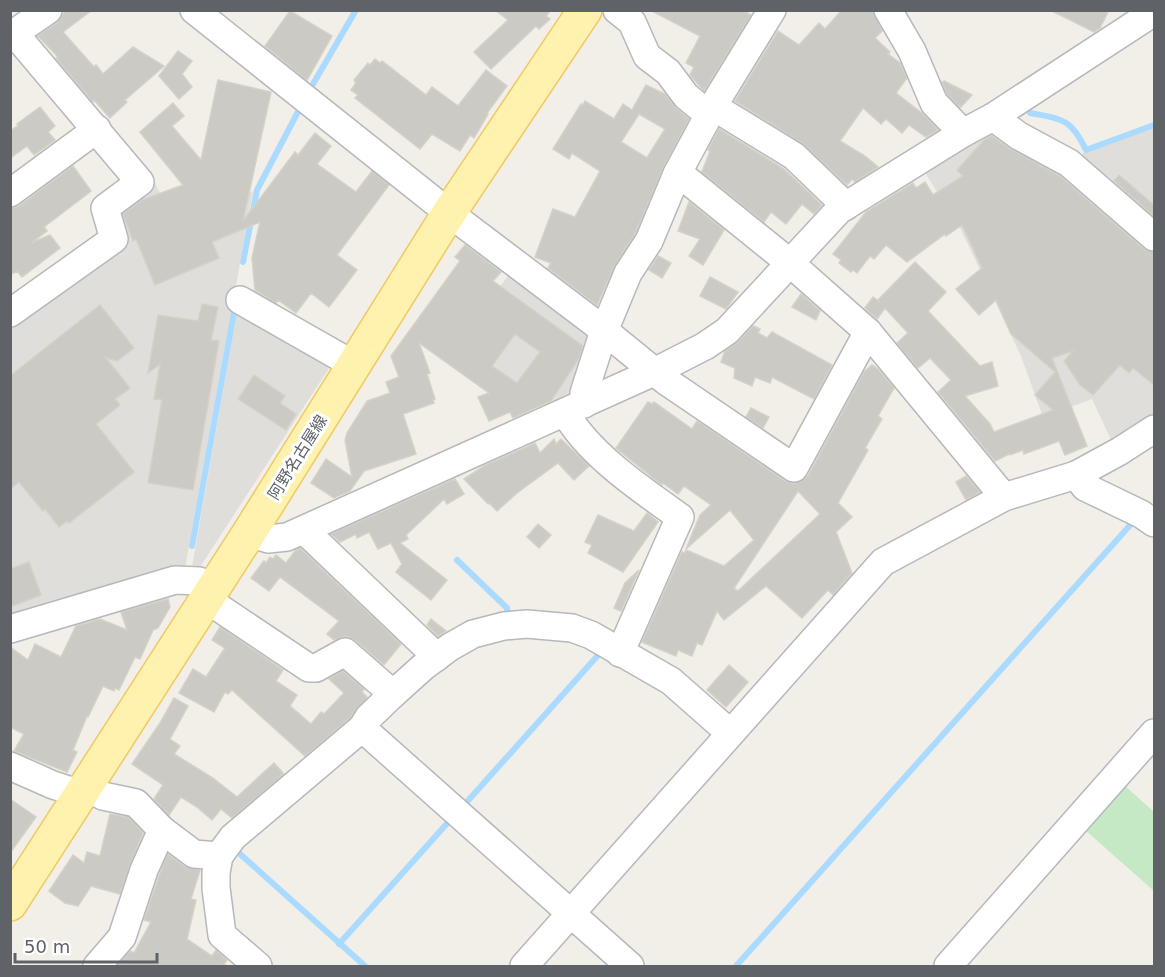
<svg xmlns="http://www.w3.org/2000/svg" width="1165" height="977" font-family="'DejaVu Sans','Noto Sans JP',sans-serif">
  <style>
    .industrial { fill: #e0deda }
    .green { fill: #c5e8c5 }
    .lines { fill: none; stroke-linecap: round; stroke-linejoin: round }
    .stream { stroke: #aadaff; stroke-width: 6 }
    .building { fill: #cccac5; stroke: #d6d1c6; stroke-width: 1.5; fill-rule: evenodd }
    .minor-casing { stroke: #b5b8bc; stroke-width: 30 }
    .major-casing { stroke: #f2c960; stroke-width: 36 }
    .minor { stroke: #fff; stroke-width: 27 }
    .major { stroke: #fff2af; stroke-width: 33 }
    .labels { text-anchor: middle; stroke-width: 6; stroke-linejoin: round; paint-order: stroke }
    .street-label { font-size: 16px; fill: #5f6368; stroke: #fff }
  </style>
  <rect width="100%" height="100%" fill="#f1efe8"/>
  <g class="industrial">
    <path d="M1154 126V229L1077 161 1084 152Z"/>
    <path d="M994 128 1065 167 1154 244V421L1114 446 1092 399 1043 417 1021 356 961 230 924 171Z"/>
    <path d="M154 181 175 225 253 191 185 568 111 590H95L11 619 10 327 124 244 115 211Z"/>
    <path d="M513 269 599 334 579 399 555 410 459 342Z"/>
    <path d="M238 306 333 362 200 567H192Z"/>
  </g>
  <path class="green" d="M1124 785 1154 812V891L1084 829Z"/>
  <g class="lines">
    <g class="stream">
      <path d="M309 91 356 10"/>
      <path d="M1030 113C1062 119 1071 118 1086 150L1154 125"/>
      <path d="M243 262 257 190 301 106"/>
      <path d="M192 546 235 307"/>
      <path d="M457 560 507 608 508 617"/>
      <path d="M465 804 600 653 597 651"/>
      <path d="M240 854 365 966"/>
      <path d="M339 944 451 819"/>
      <path d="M736 966 1133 522"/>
    </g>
  </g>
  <g class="building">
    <path d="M66 10H92L63 32 94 67 96 65 103 74 133 47 164 66 125 100 127 102 110 118 94 100 93 102 56 58 58 57 38 36 57 23Z"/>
    <path d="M495 10H551L546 16 550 19 539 29 536 26 491 69 474 52 508 20Z"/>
    <path d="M650 10H742L751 15 704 91 690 75 694 67 686 63 700 36Z"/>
    <path d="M842 10H872L882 31 875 38 890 52 888 54 900 63 907 78 896 93 923 114 938 130 926 137 909 125 902 133 886 119 881 124 863 108 840 141 865 156 878 167 855 182 852 179 847 185 802 143 735 101 778 31 799 45 819 23 825 29Z"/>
    <path d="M1050 10H1109L1100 28 1094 32Z"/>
    <path d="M290 11 332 36 307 80 265 46Z"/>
    <path d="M178 51 192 61 182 74 192 87 179 99 159 76Z"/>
    <path d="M375 59 380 63 382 61 426 95 432 87 458 106 486 70 507 86 487 113 488 114 474 138 470 135 460 151 432 134 420 149 355 98 358 95 351 90 356 83 354 80 368 63 370 65Z"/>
    <path d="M218 80 271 92 243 221 295 152 298 155 315 133 331 146 317 164 356 192 372 171 389 185 337 255 357 270 329 307 311 293 296 313 278 300 276 303 255 290 252 258 260 222 212 242 219 258 155 285 136 239 133 241 123 214 142 200 183 185 140 132 173 103 184 116 172 126 201 160Z"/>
    <path d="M944 81 972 95 960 108 947 94 942 82Z"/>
    <path d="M646 85 665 94 676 108 689 119 663 168 635 234 614 267 597 305 548 268 551 263 535 257 553 209 575 217 600 171 572 153 569 159 553 149 581 104 583 105 585 101 614 119 623 104 632 110ZM639 114 665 129 647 158 621 142Z"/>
    <path d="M40 107 55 126 48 132 55 140 34 155 27 146 10 158V131L18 126 17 124Z"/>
    <path d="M719 129 784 169 822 205 814 214 802 204 786 224 771 212 764 222 702 172 710 151 708 150Z"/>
    <path d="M992 136 1012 150 1060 176 1144 249 1155 252V386L1133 368 1129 373 1120 365 1093 395 1080 385 1064 361 1073 351 1052 358 1087 446 1065 455 1059 441 1024 454 1023 450 1010 455 1009 454 995 461 938 392 951 380 930 358 918 368 897 343 908 333 885 308 877 319 865 308 873 297 880 302 878 300 915 262 946 292 928 311 980 366 992 362 998 386 965 396 990 424 994 432 1053 410 1035 395 1055 372 1011 334 996 300 979 315 956 289 982 268 962 225 946 236 945 234 907 262 886 245 874 259 870 256 857 273 853 270 851 272 839 263 841 260 833 254 866 212 913 183 916 188 925 182 933 195 963 176 957 170 985 139Z"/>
    <path d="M73 166 91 191 44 227 47 231 31 243 50 235 60 248 22 277 17 271 10 275V209L19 206Z"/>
    <path d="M1119 175 1155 206V217L1114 181Z"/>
    <path d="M689 202 724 230 703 265 689 256 700 239 678 231Z"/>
    <path d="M465 245 501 272 493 281 583 346 578 360 551 401 513 418 510 412 489 421 478 397 489 393 419 343 430 373 427 374 435 399 433 400 434 403 403 414 416 454 364 471 350 491 334 498 311 483 326 459 352 477 345 440 347 433 367 401 390 393 386 382 399 377 391 356 460 261 455 257ZM515 334 540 352 517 383 492 366Z"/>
    <path d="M658 256 671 263 662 278 649 270Z"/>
    <path d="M710 277 738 292 726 309 700 296Z"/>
    <path d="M801 294 820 311 816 320 792 307Z"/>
    <path d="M202 304 218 307 211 340 219 341 193 490 148 483 162 400 154 399 160 364 148 373 158 315 198 321Z"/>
    <path d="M100 305 134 348 117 361 106 358 130 388 115 399 120 405 96 424 134 472 69 523 67 521 59 527 45 509 43 511 19 482 10 489V376Z"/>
    <path d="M753 326 760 329 758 333 767 338 772 332 832 365 814 399 772 377 770 383 755 377 752 386 734 378 735 368 721 362 725 351 738 342Z"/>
    <path d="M872 365 878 369 894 388 878 416 882 419 865 448 868 450 838 503 852 517 836 532 852 573 833 595 828 590 802 618 766 586 724 620 717 611 702 645 697 643 692 656 678 650 676 656 642 642 682 552 685 553 686 550 724 566 754 540 730 510 686 549 700 515 711 505 684 486 678 494 663 483 662 485 616 448 648 402 652 404 654 402 692 429 697 421 785 481 794 484 802 481 808 476 864 372ZM798 491 820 514 738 591 734 588Z"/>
    <path d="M254 375 285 396 280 403 296 414 286 430 238 399Z"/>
    <path d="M751 408 769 417 763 428 746 417Z"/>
    <path d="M554 439 556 444 561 439 589 466 574 480 558 463 517 493 497 511 489 503 488 504 464 479 484 466 535 443 540 453Z"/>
    <path d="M966 476 980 492 966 500 956 482Z"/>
    <path d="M455 479 464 494 447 504 444 499 406 535 408 539 400 543 447 580 431 600 396 572 402 564 391 543 378 549 369 532 357 538 356 534 340 542 331 534Z"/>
    <path d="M647 513 658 522 623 572 588 553 592 545 585 542 598 515 634 531Z"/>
    <path d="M538 524 551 535 539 548 527 537Z"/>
    <path d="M300 548 401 644 384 665 355 640 346 636 334 640 327 634 339 621 280 577 269 591 251 578 264 561 266 563 270 557 273 559 276 555 286 563 295 551Z"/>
    <path d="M29 562 41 595 10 607V569Z"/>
    <path d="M639 570 621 611 614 608 625 583Z"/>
    <path d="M168 599 170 607 158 628 153 630 140 659 135 657 119 690 115 688 114 691 103 686 88 717 87 716 73 750 77 752 67 772 14 751 24 734 10 727V647L28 660 35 644 61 657 76 626 100 619 127 630 121 612Z"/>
    <path d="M431 619 446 631 438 636 427 625Z"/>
    <path d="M220 627 283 670 276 681 297 695 290 706 311 724 321 712 324 714 344 693 329 679 343 671 364 689 362 692 367 697 350 718 305 756 232 690 228 694 225 692 214 712 179 693 193 669 206 677 225 648 212 640Z"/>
    <path d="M729 665 748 682 726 707 707 690Z"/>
    <path d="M174 698 188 706 170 739 180 746 174 754 213 778 237 797 274 763 284 774 232 818 221 809 212 820 197 807 181 797 169 815 154 799 163 785 132 764 160 723Z"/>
    <path d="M10 799 36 817 10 853Z"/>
    <path d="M110 814 128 817 143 833 130 864 120 894 91 886 78 906 65 903 49 891 73 855 84 863 87 852 100 856Z"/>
    <path d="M168 854 185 867 200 870 191 899 196 900 187 939 212 956 216 950 227 960 224 964 227 966H117L130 951 134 953 151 922 144 920 159 876Z"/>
  </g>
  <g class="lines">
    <g class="minor-casing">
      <g id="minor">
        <path d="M194 10 449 213 601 328 666 381 794 468 868 332"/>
        <path d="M617 10 632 22 647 56 668 72 686 96 709 115"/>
        <path d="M888 10 912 51 934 103 963 133"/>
        <path d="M10 36 48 10"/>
        <path d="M714 107 794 156 846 206"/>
        <path d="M993 117 1019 136 1069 163 1154 237"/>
        <path d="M677 174 681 175 790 263 868 332 1004 497"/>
        <path d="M10 193 97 129"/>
        <path d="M240 300 354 365"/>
        <path d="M10 313 114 239 105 208 140 182 15 34"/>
        <path d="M584 404V393L604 331 628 273 649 241 677 174 718 98 772 10"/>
        <path d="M565 412C588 454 642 490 680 517L620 653"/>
        <path d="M1154 429 1120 451 1076 475 1085 487 1141 514 1154 523"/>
        <path d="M304 530 437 657"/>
        <path d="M249 533 268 539 287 537 656 371 705 346 727 331 839 210 963 133 993 117 1154 12"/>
        <path d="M206 599 309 668H316L345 652 393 694"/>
        <path d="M10 629 175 580 199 581 214 587"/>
        <path d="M362 728 630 966"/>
        <path d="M10 766 53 785 81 794"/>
        <path d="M86 786 103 796 136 803 162 830 194 854 219 856"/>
        <path d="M97 966 122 937 144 870 162 830"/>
        <path d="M258 966 222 935 216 888V873L219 856 233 837 362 728 369 717 393 694 423 667 450 647 473 634 504 626 527 624 572 628 591 635 671 681 730 733"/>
        <path d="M524 966 883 562 1004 497 1076 475"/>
        <path d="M948 966 1154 733"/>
      </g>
    </g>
    <g class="major-casing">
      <path id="major" d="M10 904 249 533 449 213 585 10"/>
    </g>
    <use href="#minor" class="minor"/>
    <use href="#major" class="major"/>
  </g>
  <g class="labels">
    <g class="street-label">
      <text transform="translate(297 457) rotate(-58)" y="6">阿野名古屋線</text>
    </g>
  </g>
  <rect width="1165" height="977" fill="none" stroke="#5f6368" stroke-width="24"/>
  <path d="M15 953v9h142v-9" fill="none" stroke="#5f6368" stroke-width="3"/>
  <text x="24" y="953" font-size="18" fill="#5f6368" stroke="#ffffff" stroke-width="4.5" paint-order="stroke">50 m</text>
</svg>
